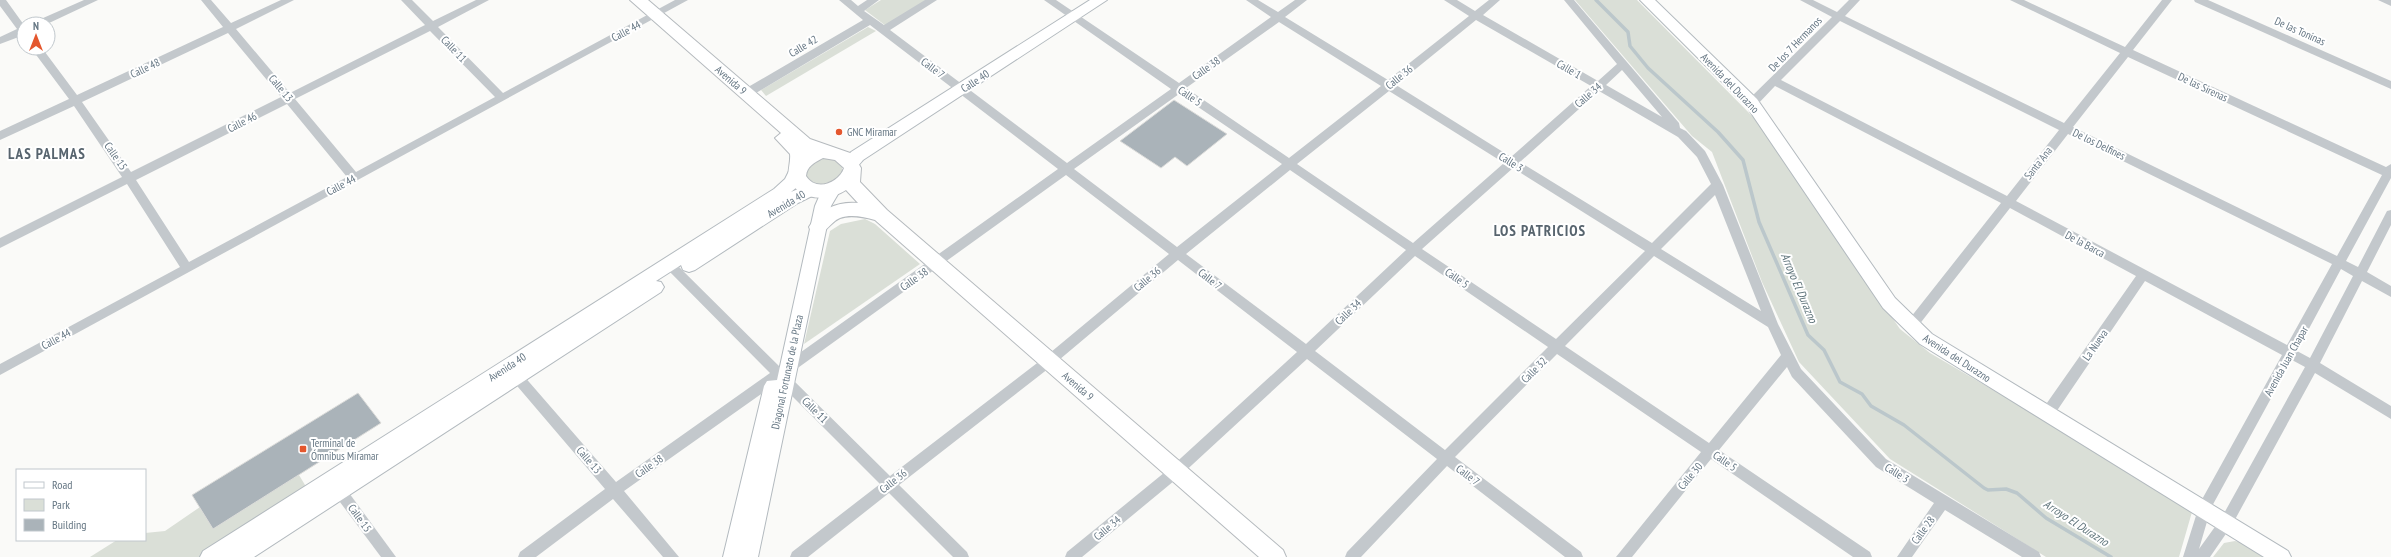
<svg xmlns="http://www.w3.org/2000/svg" width="2391" height="557" font-family="'PT Sans Narrow',sans-serif">
  <style>
    .green { fill: #dadfd7 }
    .lines { fill: none; stroke-linecap: round; stroke-linejoin: round }
    .stream { stroke: #bbc7cb; stroke-width: 3.5 }
    .building { fill: #aab3b9; stroke: #dcdcda }
    .secondary-casing { stroke: #b3babf; stroke-width: 2 }
    .primary-casing { stroke: #b5babe; stroke-width: 2 }
    .street { fill: #c3c8cc; fill-rule: evenodd }
    .secondary { fill: #fff; fill-rule: evenodd }
    .primary { fill: #fff; fill-rule: evenodd }
    .poi-dot { fill: #e4572e; stroke: #fff; stroke-width: 1.5 }
    .labels { text-anchor: middle; stroke-width: 4; stroke-linejoin: round; paint-order: stroke }
    .street-label { font-size: 11px; fill: #657683; stroke: #fff }
    .poi-label { font-size: 11px; fill: #657683; stroke: #fff; text-anchor: start }
    .water-label { font-size: 12px; font-style: italic; fill: #60757c; stroke: #fff }
    .district-label { font-size: 15px; font-weight: bold; letter-spacing: 1px; fill: #57646e; stroke: #fff }
  </style>
  <rect width="100%" height="100%" fill="#fafaf8"/>
  <g class="green">
    <path d="M881 0H928L886 26 865 10Z"/>
    <path d="M1575 0H1637L1759 123 1900 329 1930 353 2174 496 2192 512 2179 557H2046L1890 459 1799 362 1762 282 1712 152 1692 136Z"/>
    <path d="M868 27 876 31 766 96 761 90Z"/>
    <path d="M830 158 835 160 842 167C843 180 831 182 821 186L807 180C804 165 816 159 830 158Z"/>
    <path d="M865 219 875 224 920 264 804 344 830 231 841 224Z"/>
    <path d="M299 475 308 490 202 557H90L117 540H145V533L165 531 200 507Z"/>
    <path d="M2235 541 2249 544 2277 557H2213L2224 543Z"/>
  </g>
  <g class="lines">
    <path class="stream" d="M1596 0 1628 32 1630 46 1648 68 1718 132 1743 160 1759 222 1808 335 1824 350 1840 382 1862 394 1871 406 1904 425 1984 488 1988 490 2006 489 2017 493 2046 518 2111 557"/>
  </g>
  <g class="building">
    <path d="M1174 100 1227 134 1187 166 1175 157 1161 168 1120 141Z"/>
    <path d="M358 393 381 423 213 529 192 495Z"/>
  </g>
  <g class="lines">
    <g class="secondary-casing">
      <g id="secondary">
        <path d="M1090 0H1107L863 160C857 167 855 171 845 168L843 164 851 152Z"/>
        <path d="M1640 0H1655L1757 99 1895 298 1932 334 2288 551 2291 557H2264L1920 344 1883 308 1747 107Z"/>
        <path d="M797 165 803 167 805 171 797 187 791 192 810 184 816 186 818 190 816 194 798 203 695 270 689 272 683 270 681 265 656 281 661 282 664 287 661 292 254 557H200L203 551 774 189 785 179 791 167Z"/>
        <path d="M833 183 839 185 841 189 831 206 758 557H723L764 386 767 381 777 380 815 206 822 190Z"/>
      </g>
    </g>
    <g class="primary-casing">
      <path id="primary" d="M630 0H648L810 139 853 154 861 168 860 182 887 210 1283 550 1286 557H1259L875 220C864 217 851 214 840 218 828 223 826 237 811 232L809 227C819 209 838 201 858 203L846 190C828 202 799 201 789 179 787 172 791 162 790 154L775 138 781 133ZM823 158 835 160 844 168C839 183 816 192 806 176 807 166 814 163 823 158Z"/>
    </g>
    <g class="street">
      <path d="M0 0H6L24 25V35L0 44V37L17 29 0 6Z"/>
      <path d="M84 0H98L47 24H33L34 22Z"/>
      <path d="M201 0H211L231 23 281 0H294L236 29 290 93 425 25 401 0H412L433 21 476 0H489L438 27 503 93 675 0H688L0 375V364L180 267 127 184 0 248V238L122 177 74 106 0 140V131L69 99 31 48H42L77 95 223 27ZM430 31 495 97 356 172 295 99ZM228 33 281 97 131 172 82 102ZM287 104 347 177 189 262 136 180Z"/>
      <path d="M839 0H851L858 6 867 0H879L864 11 884 25 925 0H937L890 30 1067 163 1171 89 1044 0H1056L1179 83 1271 17 1246 0H1258L1278 12 1295 0H1307L1285 17 1388 80 1469 16 1444 0H1457L1475 11 1489 0H1500L1483 15 1598 81 1617 64 1564 0H1574L1679 123 1680 128 1686 131 1705 151 1723 185 1778 324 1801 369 1886 459 2039 552 2041 557H2022L1945 510 1912 557H1897L1934 503 1876 467 1792 377 1787 367 1719 450 1870 552 1872 557H1853L1711 459 1632 557H1616L1701 452 1557 354 1455 457 1581 552 1583 557H1565L1447 466 1361 557H1345L1347 552 1437 459 1307 359 1180 476 1082 557H1065L1067 552 1170 468 1297 352 1178 260 1053 365 899 485 967 552 969 557H953L889 493 808 557H790L792 552 880 484 778 382 624 491 679 557H663L613 499 536 557H518L520 552 605 489 512 380 510 376 514 364 518 363 522 364 524 368 523 375 616 482 770 373 665 267 663 264 665 261H673L780 367 1058 169 870 25 751 96H743L742 93 743 90 863 20ZM1476 20 1591 86 1511 157 1396 85ZM1279 22 1381 86 1289 158 1186 88ZM1622 70 1662 117 1606 85ZM1389 91 1504 163 1413 243 1297 164ZM1599 91 1678 137 1697 157 1711 184 1652 243 1520 162ZM1179 94 1282 164 1177 247 1074 169ZM1513 168 1645 251 1556 339 1422 249ZM1290 170 1406 250 1306 344 1186 254ZM1066 175 1169 254 1045 357 890 476 788 375ZM1715 195 1761 311 1661 249ZM1415 256 1548 347 1445 450 1315 351ZM1654 256 1768 327 1781 355 1709 443 1565 346Z"/>
      <path d="M1800 0H1813L1837 12 1849 0H1860L1845 16 2064 123 2120 53 2010 0H2024L2125 47 2162 0H2172L2133 50 2386 167 2391 164V178L2346 261 2358 267 2387 211 2391 210V225L2367 272 2391 286V297L2362 281 2320 363 2391 406V419L2315 373 2232 525 2210 557H2183L2200 503 2282 355 2145 281 2052 418 2047 420 2042 418 2041 414 2042 410 2136 276 2010 208 1915 330H1907L1905 326 1907 322 2001 203 1775 86 1756 106H1748L1747 103 1748 100 1832 17ZM1840 21 2059 130 2007 196 1781 80ZM2128 57 2382 175 2337 256 2073 127ZM2068 134 2332 264 2287 345 2016 201ZM2341 269 2353 276 2310 358 2297 351ZM2292 360 2305 367 2222 517 2199 549 2211 508Z"/>
      <path d="M2194 0H2208L2391 81V89L2195 2Z"/>
      <path d="M2378 0H2391V6Z"/>
      <path d="M336 480 341 482 396 557H381L331 490 329 486 331 482Z"/>
    </g>
    <use href="#secondary" class="secondary"/>
    <use href="#primary" class="primary"/>
  </g>
  <g class="poi-dot">
    <circle cx="839" cy="132" r="4"/>
    <rect x="299" y="445" width="8" height="8" rx="2"/>
  </g>
  <g class="labels">
    <g class="street-label">
      <text transform="translate(626 31) rotate(-28)" y="4">Calle 44</text>
      <text transform="translate(2300 31) rotate(24)" y="4">De las Toninas</text>
      <text transform="translate(1795 44) rotate(-46)" y="4">De los 7 Hermanos</text>
      <text transform="translate(803 46) rotate(-31)" y="4">Calle 42</text>
      <text transform="translate(454 49) rotate(46)" y="4">Calle 11</text>
      <text transform="translate(145 68) rotate(-25)" y="4">Calle 48</text>
      <text transform="translate(933 68) rotate(37)" y="4">Calle 7</text>
      <text transform="translate(1206 68) rotate(-35)" y="4">Calle 38</text>
      <text transform="translate(1569 69) rotate(30)" y="4">Calle 1</text>
      <text transform="translate(1399 77) rotate(-39)" y="4">Calle 36</text>
      <text transform="translate(731 80) rotate(41)" y="4">Avenida 9</text>
      <text transform="translate(975 81) rotate(-33)" y="4">Calle 40</text>
      <text transform="translate(1730 83) rotate(46)" y="4">Avenida del Durazno</text>
      <text transform="translate(2203 87) rotate(25)" y="4">De las Sirenas</text>
      <text transform="translate(281 88) rotate(50)" y="4">Calle 13</text>
      <text transform="translate(1588 95) rotate(-41)" y="4">Calle 34</text>
      <text transform="translate(1190 96) rotate(34)" y="4">Calle 5</text>
      <text transform="translate(242 122) rotate(-27)" y="4">Calle 46</text>
      <text transform="translate(2099 144) rotate(26)" y="4">De los Delfines</text>
      <text transform="translate(116 156) rotate(55)" y="4">Calle 15</text>
      <text transform="translate(1511 162) rotate(32)" y="4">Calle 3</text>
      <text transform="translate(2038 163) rotate(-52)" y="4">Santa Ana</text>
      <text transform="translate(341 185) rotate(-28)" y="4">Calle 44</text>
      <text transform="translate(786 204) rotate(-31)" y="4">Avenida 40</text>
      <text transform="translate(2085 244) rotate(28)" y="4">De la Barca</text>
      <text transform="translate(1457 278) rotate(34)" y="4">Calle 5</text>
      <text transform="translate(914 279) rotate(-35)" y="4">Calle 38</text>
      <text transform="translate(1147 279) rotate(-40)" y="4">Calle 36</text>
      <text transform="translate(1210 279) rotate(38)" y="4">Calle 7</text>
      <text transform="translate(1348 312) rotate(-44)" y="4">Calle 34</text>
      <text transform="translate(56 339) rotate(-28)" y="4">Calle 44</text>
      <text transform="translate(2095 345) rotate(-55)" y="4">La Nueva</text>
      <text transform="translate(1957 358) rotate(33)" y="4">Avenida del Durazno</text>
      <text transform="translate(2286 361) rotate(-61)" y="4">Avenida Juan Chapar</text>
      <text transform="translate(507 367) rotate(-33)" y="4">Avenida 40</text>
      <text transform="translate(1534 370) rotate(-45)" y="4">Calle 32</text>
      <text transform="translate(787 372) rotate(-78)" y="4">Diagonal Fortunato de la Plaza</text>
      <text transform="translate(1078 386) rotate(41)" y="4">Avenida 9</text>
      <text transform="translate(815 410) rotate(45)" y="4">Calle 11</text>
      <text transform="translate(589 460) rotate(49)" y="4">Calle 13</text>
      <text transform="translate(1725 461) rotate(34)" y="4">Calle 5</text>
      <text transform="translate(649 466) rotate(-35)" y="4">Calle 38</text>
      <text transform="translate(1897 473) rotate(32)" y="4">Calle 3</text>
      <text transform="translate(1468 475) rotate(37)" y="4">Calle 7</text>
      <text transform="translate(1690 476) rotate(-50)" y="4">Calle 30</text>
      <text transform="translate(893 481) rotate(-38)" y="4">Calle 36</text>
      <text transform="translate(360 518) rotate(54)" y="4">Calle 15</text>
      <text transform="translate(1107 528) rotate(-40)" y="4">Calle 34</text>
      <text transform="translate(1923 530) rotate(-54)" y="4">Calle 28</text>
    </g>
    <g class="poi-label">
      <text x="847" y="136">GNC Miramar</text>
      <text x="311" y="447">Terminal de<tspan x="311" dy="13">Ómnibus Miramar</tspan></text>
    </g>
    <g class="water-label">
      <text transform="translate(1799 288) rotate(67)" y="4">Arroyo El Durazno</text>
      <text transform="translate(2076 523) rotate(33)" y="4">Arroyo El Durazno</text>
    </g>
    <g class="district-label">
      <text x="47" y="159">LAS PALMAS</text>
      <text x="1540" y="236">LOS PATRICIOS</text>
    </g>
  </g>
  <rect x="16" y="469" width="130" height="72" fill="#ffffff" stroke="#c1c8cd"/>
  <rect x="24" y="482" width="20" height="6" fill="#ffffff" stroke="#c1c8cd"/>
  <text x="52" y="489" font-size="12" fill="#657683">Road</text>
  <rect x="24" y="499" width="20" height="12" fill="#dadfd7" stroke="#c1c8cd"/>
  <text x="52" y="509" font-size="12" fill="#657683">Park</text>
  <rect x="24" y="519" width="20" height="12" fill="#aab3b9" stroke="#c1c8cd"/>
  <text x="52" y="529" font-size="12" fill="#657683">Building</text>
  <g transform="translate(36 36)"><circle r="19" fill="#ffffff" stroke="#c1c8cd"/>
  <path d="M0-3L7 15L0 10L-7 15Z" fill="#e4572e"/>
  <text y="-6" font-size="11" font-weight="bold" text-anchor="middle" fill="#657683">N</text>
  </g>
</svg>
